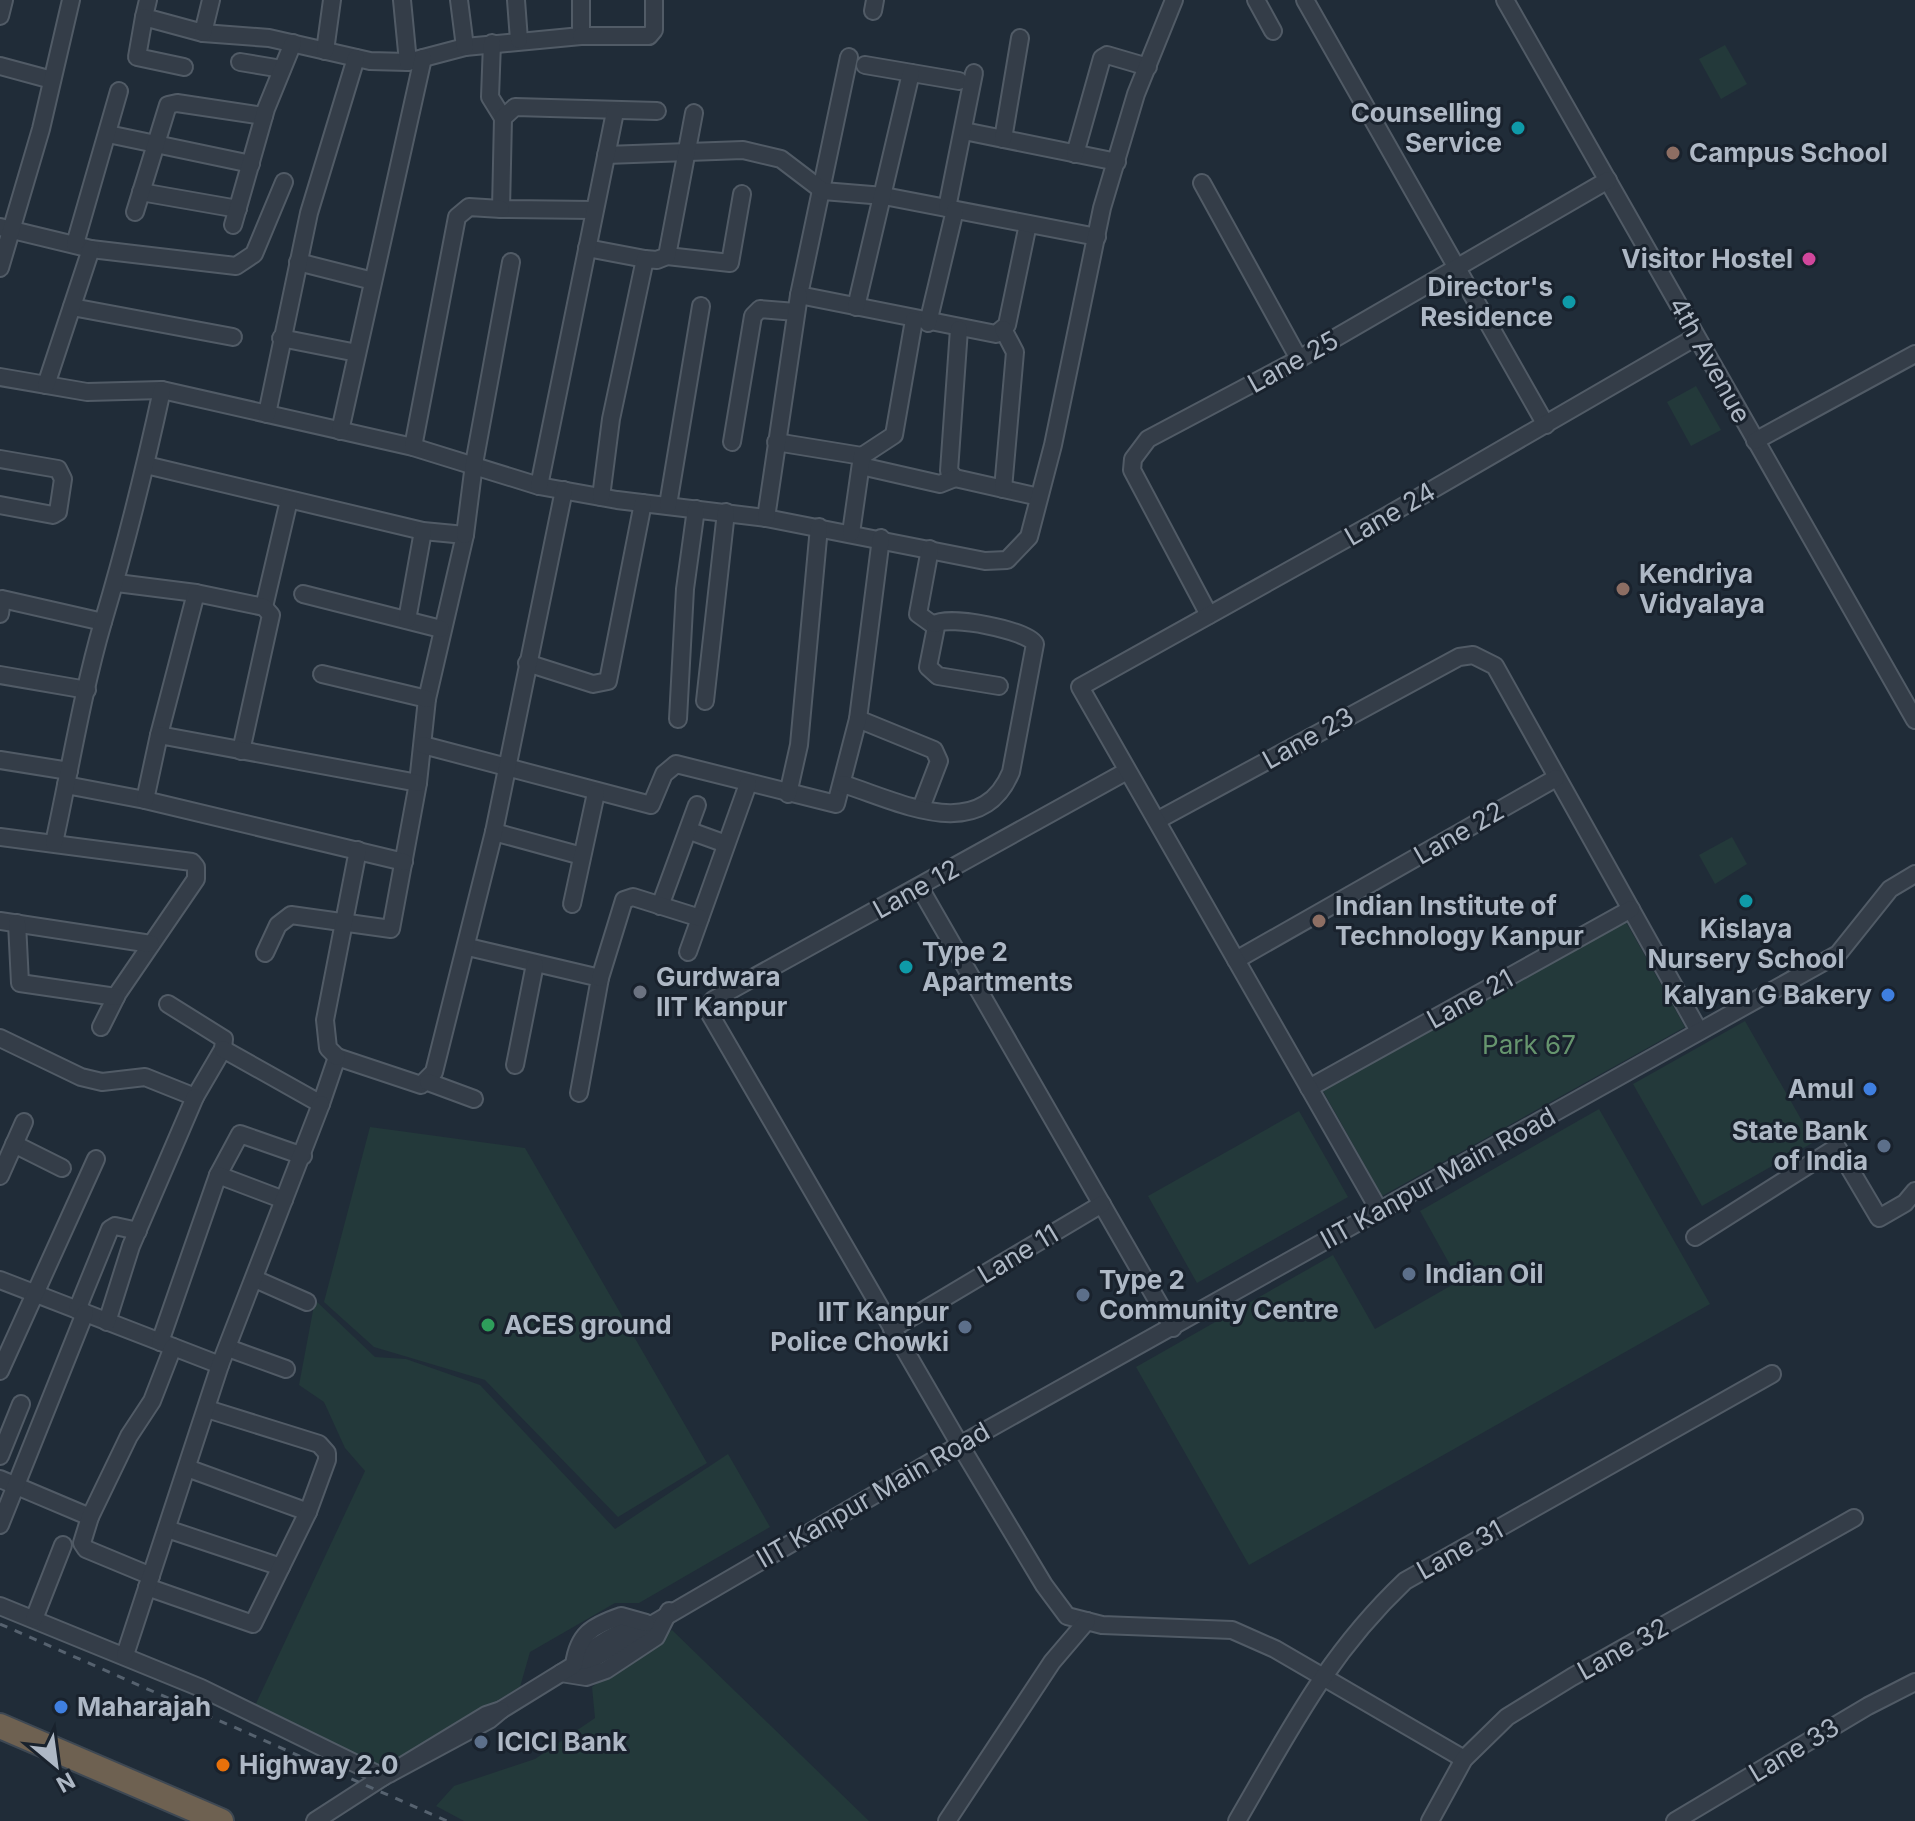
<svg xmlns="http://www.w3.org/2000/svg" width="1915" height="1821" font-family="Inter,sans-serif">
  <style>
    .green { fill: #23393a }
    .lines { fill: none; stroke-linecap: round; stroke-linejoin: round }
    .minor-casing { stroke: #515b66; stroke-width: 20 }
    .highway-casing { stroke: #3e4853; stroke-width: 28 }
    .minor { stroke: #343d48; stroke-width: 16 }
    .highway { stroke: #6e6151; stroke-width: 24 }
    .rail { stroke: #56626f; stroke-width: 3; stroke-dasharray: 8 8; stroke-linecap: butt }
    .culture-dot { fill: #0f9aa8; stroke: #19222d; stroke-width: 3 }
    .education-dot { fill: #8d6e63; stroke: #19222d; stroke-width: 3 }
    .hotel-dot { fill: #d1479c; stroke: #19222d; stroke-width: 3 }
    .worship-dot { fill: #6b7280; stroke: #19222d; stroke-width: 3 }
    .shop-dot { fill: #3f7fe0; stroke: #19222d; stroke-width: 3 }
    .service-dot { fill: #5c6f8a; stroke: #19222d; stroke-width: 3 }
    .leisure-dot { fill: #2e9e5b; stroke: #19222d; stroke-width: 3 }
    .food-dot { fill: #e8710a; stroke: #19222d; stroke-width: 3 }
    .labels { text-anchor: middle; stroke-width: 6; stroke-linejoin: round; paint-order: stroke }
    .poi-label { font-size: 26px; font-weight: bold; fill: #aeb8c5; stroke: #19222d; text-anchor: start }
    .street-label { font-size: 26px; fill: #aeb8c5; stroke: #19222d }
    .park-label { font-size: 26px; fill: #66956e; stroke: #19222d }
  </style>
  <rect width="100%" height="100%" fill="#202c38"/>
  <g class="green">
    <path d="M1725 45 1747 84 1721 99 1699 59Z"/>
    <path d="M1696 386 1721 430 1691 446 1667 402Z"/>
    <path d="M1732 837 1747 864 1715 884 1699 855Z"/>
    <path d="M1626 922 1685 1027 1382 1196 1323 1091Z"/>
    <path d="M1745 1021 1814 1142 1702 1206 1633 1084Z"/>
    <path d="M1599 1109 1710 1304 1249 1565 1136 1367 1333 1255 1375 1329 1459 1281 1420 1211Z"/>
    <path d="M1299 1111 1348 1197 1197 1283 1148 1196Z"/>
    <path d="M370 1127 525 1148 707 1463 618 1517 485 1380 374 1347 324 1302Z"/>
    <path d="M315 1300 375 1357 406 1359 480 1385 615 1529 728 1454 770 1527 639 1603H615L530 1652 520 1687 376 1773 253 1710 365 1471 345 1448 324 1402 299 1385Z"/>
    <path d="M672 1630 869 1821H464L436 1806 454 1786 535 1759 595 1718 592 1687Z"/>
  </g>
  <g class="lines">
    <g class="minor-casing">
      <g id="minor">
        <path d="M148 0 144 17 203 33 269 38 370 61 408 62 465 47 581 36V0"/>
        <path d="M402 0 408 62"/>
        <path d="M459 0 465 47"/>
        <path d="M516 0 519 40"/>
        <path d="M1256 0 1273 31"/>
        <path d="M1305 0 1546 425"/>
        <path d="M1505 0 1915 720"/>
        <path d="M873 11 875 0"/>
        <path d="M0 16 4 0"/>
        <path d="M144 17 137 57 184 67"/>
        <path d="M203 33 211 0"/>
        <path d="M581 36H649L654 30V0"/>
        <path d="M492 43 490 97 503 118"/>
        <path d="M325 51 332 0"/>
        <path d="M849 57 799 295 996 334 1007 325 1028 224"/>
        <path d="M240 62 282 69"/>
        <path d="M865 65 959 81"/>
        <path d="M0 66 52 80"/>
        <path d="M964 131 1117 162"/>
        <path d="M108 134 251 164"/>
        <path d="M1003 139 1020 38"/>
        <path d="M1075 154 1102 58 1107 55 1148 67"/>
        <path d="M606 155 743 150 781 159 823 191 884 196 1097 237"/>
        <path d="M1202 183 1299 359"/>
        <path d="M141 192 238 209"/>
        <path d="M947 208 974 73"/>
        <path d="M593 210 501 209 503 118 515 107 657 111"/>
        <path d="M135 212 168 105 177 103 264 116"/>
        <path d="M233 225 266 109 293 43"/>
        <path d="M0 227 91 249 236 266 254 254 284 182"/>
        <path d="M75 244 119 91"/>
        <path d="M587 248 645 259"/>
        <path d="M667 256 730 263 742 194"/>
        <path d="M298 262 373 281"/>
        <path d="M0 268 41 129 71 0"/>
        <path d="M72 307 233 337"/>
        <path d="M856 307 911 73"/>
        <path d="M928 323 955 210"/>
        <path d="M959 329 949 471 955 478 1039 497"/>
        <path d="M1003 329 1015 352 1003 489"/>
        <path d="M281 338 357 353"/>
        <path d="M0 377 87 392 162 390 413 447 539 486 617 500 766 518 985 561 1007 560 1029 537 1053 445 1102 208 1136 94 1174 0"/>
        <path d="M46 385 91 249"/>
        <path d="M267 414 309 213 356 58"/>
        <path d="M340 431 423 58"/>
        <path d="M1755 441 1915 354"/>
        <path d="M732 442 753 316 760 309 796 312"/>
        <path d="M776 442 862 456"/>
        <path d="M413 447 457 217 469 207 501 209"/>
        <path d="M0 459 58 469 63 479 58 512 53 515 0 505"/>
        <path d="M146 465 423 531 465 535 427 699 418 783 391 929 291 915 278 925 265 953"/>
        <path d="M861 466 940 484 955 478"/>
        <path d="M539 486 615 112"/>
        <path d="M601 497 611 419 645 259 657 260 667 256 694 113"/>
        <path d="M668 505 701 306"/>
        <path d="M766 518 799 295"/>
        <path d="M851 533 862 456 894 435 914 320"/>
        <path d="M465 535 474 464 511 262"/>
        <path d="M930 549 918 614 936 627 928 667 938 676 999 686"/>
        <path d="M117 583 196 593"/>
        <path d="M303 594 441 629"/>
        <path d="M264 607 289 500"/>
        <path d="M0 614 2 599 103 622"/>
        <path d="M1209 615 1132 470 1133 459 1148 439 1299 359 1608 180"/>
        <path d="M407 620 423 531"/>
        <path d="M527 663 593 684 608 681 643 503"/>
        <path d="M322 674 427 699"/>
        <path d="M0 675 87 690"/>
        <path d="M705 701 726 512"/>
        <path d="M678 719 685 589 696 509"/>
        <path d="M858 719 934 750 939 761 921 808"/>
        <path d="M159 735 196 593 264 607 271 615 241 751"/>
        <path d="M423 745 651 805 664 774 676 764 836 804 858 719 881 538"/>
        <path d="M0 760 69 771"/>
        <path d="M1127 771 713 1000 707 1009 960 1445 1044 1585 1067 1616 1102 1625 1232 1630 1275 1649 1464 1759"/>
        <path d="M843 784C898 801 980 846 1011 772L1035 644C1027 630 949 615 935 624"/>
        <path d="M66 785 145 800 404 862"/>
        <path d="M788 794 799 745 819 527"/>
        <path d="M145 800 159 735 418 783"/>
        <path d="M1158 820 1459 657 1473 655 1495 666 1699 1031"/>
        <path d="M690 831 726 844"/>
        <path d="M494 832 582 856"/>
        <path d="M0 837 192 862 196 867V879L118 993 101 1027"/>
        <path d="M54 843C70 770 82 694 103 622 126 545 145 468 162 390"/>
        <path d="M920 888 1173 1328"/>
        <path d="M572 904 596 793"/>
        <path d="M660 906 697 805"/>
        <path d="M0 921 151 944"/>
        <path d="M17 923 20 983 116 997"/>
        <path d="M468 947 600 978 579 1093"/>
        <path d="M688 952 748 784"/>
        <path d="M1236 960 1556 778"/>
        <path d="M600 978 624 900 633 897 700 918"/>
        <path d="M0 1038 81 1077 102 1082 145 1077 195 1097 223 1049 224 1039 168 1004"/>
        <path d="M223 1049 321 1104 337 1057 421 1085 434 1072 494 832 564 490"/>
        <path d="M337 1057 328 1048 325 1020 358 850"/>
        <path d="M515 1065 535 964"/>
        <path d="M428 1082 474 1099"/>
        <path d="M1309 1088 1631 909"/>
        <path d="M14 1144 62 1168"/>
        <path d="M218 1175 240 1134 303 1156"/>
        <path d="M0 1176 24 1122"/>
        <path d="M1379 1210 1080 687 1378 521 1696 337"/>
        <path d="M1695 1237 1837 1147 1879 1218 1905 1203 1915 1191"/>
        <path d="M255 1279 307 1302"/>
        <path d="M0 1280 220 1365"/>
        <path d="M77 1310 110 1229 115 1226 138 1231"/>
        <path d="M107 1322 131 1246 195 1097"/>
        <path d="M892 1329 1102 1204"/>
        <path d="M160 1342 218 1175 284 1200"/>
        <path d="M228 1348 286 1369"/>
        <path d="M0 1371 96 1159"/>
        <path d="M0 1456 21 1404"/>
        <path d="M187 1468 308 1512"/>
        <path d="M0 1479 90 1517"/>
        <path d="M0 1525 85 1313"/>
        <path d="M167 1529 281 1567"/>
        <path d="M151 1576 86 1549 82 1543 90 1517 129 1436 152 1401 173 1347"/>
        <path d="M147 1587 253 1624 308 1512 327 1460V1453L319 1444 207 1409"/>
        <path d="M0 1606 201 1688 383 1777"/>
        <path d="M34 1619 63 1545"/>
        <path d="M648 1624C621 1628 593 1646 574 1665L591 1660 960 1445 1838 954 1890 889 1915 874"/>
        <path d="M125 1655 220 1365 321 1104"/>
        <path d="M561 1673 586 1677 606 1670 656 1637 669 1611"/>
        <path d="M501 1710 574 1665C578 1634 592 1626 621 1616L646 1623"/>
        <path d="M315 1821 383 1777 489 1720 501 1710 486 1715 389 1774"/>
        <path d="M947 1821 1052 1662 1087 1621"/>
        <path d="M1237 1821C1290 1730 1327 1655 1405 1581L1772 1374"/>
        <path d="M1430 1821 1464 1759 1507 1717 1572 1677 1854 1518"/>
        <path d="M1675 1821 1868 1706 1915 1682"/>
      </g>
    </g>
    <g class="highway-casing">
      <path id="highway" d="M0 1726 221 1821"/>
    </g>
    <use href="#minor" class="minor"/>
    <use href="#highway" class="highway"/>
    <path class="rail" d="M0 1624 447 1821"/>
  </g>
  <g class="culture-dot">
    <circle cx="1518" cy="128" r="8"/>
    <circle cx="1569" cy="302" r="8"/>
    <circle cx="1746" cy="901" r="8"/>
    <circle cx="906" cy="967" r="8"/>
  </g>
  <g class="education-dot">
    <circle cx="1673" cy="153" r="8"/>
    <circle cx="1623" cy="589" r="8"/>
    <circle cx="1319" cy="921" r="8"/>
  </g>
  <circle class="hotel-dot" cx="1809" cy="259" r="8"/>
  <circle class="worship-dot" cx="640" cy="992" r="8"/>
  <g class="shop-dot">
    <circle cx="1888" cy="995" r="8"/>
    <circle cx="1870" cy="1089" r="8"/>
    <circle cx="61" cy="1707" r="8"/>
  </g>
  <g class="service-dot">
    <circle cx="1884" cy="1146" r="8"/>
    <circle cx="1409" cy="1274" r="8"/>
    <circle cx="1083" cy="1295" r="8"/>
    <circle cx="965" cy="1327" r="8"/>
    <circle cx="481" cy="1742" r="8"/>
  </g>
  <circle class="leisure-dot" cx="488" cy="1325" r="8"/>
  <circle class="food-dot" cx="223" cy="1765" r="8"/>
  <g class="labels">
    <g class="poi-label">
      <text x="1502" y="122" text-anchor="end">Counselling<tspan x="1502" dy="30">Service</tspan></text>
      <text x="1689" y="162">Campus School</text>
      <text x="1793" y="268" text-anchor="end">Visitor Hostel</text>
      <text x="1553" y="296" text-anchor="end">Director's<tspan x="1553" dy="30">Residence</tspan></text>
      <text x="1639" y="583">Kendriya<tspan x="1639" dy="30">Vidyalaya</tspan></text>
      <text x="1335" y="915">Indian Institute of<tspan x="1335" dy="30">Technology Kanpur</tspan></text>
      <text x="1746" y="938" text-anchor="middle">Kislaya<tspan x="1746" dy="30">Nursery School</tspan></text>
      <text x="922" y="961">Type 2<tspan x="922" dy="30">Apartments</tspan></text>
      <text x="656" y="986">Gurdwara<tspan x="656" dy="30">IIT Kanpur</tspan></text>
      <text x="1872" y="1004" text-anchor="end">Kalyan G Bakery</text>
      <text x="1854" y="1098" text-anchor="end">Amul</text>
      <text x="1868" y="1140" text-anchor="end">State Bank<tspan x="1868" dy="30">of India</tspan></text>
      <text x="1425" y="1283">Indian Oil</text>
      <text x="1099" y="1289">Type 2<tspan x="1099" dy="30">Community Centre</tspan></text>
      <text x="949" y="1321" text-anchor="end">IIT Kanpur<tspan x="949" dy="30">Police Chowki</tspan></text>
      <text x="504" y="1334">ACES ground</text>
      <text x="77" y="1716">Maharajah</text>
      <text x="497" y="1751">ICICI Bank</text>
      <text x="239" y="1774">Highway 2.0</text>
    </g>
    <g class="street-label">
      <text transform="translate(1710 360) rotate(61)" y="9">4th Avenue</text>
      <text transform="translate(1293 362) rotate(-29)" y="9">Lane 25</text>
      <text transform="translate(1390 514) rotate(-30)" y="9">Lane 24</text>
      <text transform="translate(1308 738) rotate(-29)" y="9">Lane 23</text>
      <text transform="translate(1459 833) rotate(-30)" y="9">Lane 22</text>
      <text transform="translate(916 889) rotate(-29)" y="9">Lane 12</text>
      <text transform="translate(1470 999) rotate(-29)" y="9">Lane 21</text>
      <text transform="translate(1438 1178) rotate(-29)" y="9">IIT Kanpur Main Road</text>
      <text transform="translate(1018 1254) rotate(-31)" y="9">Lane 11</text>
      <text transform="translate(873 1495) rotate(-30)" y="9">IIT Kanpur Main Road</text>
      <text transform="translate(1460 1550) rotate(-29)" y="9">Lane 31</text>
      <text transform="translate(1623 1649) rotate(-29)" y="9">Lane 32</text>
      <text transform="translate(1794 1750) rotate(-31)" y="9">Lane 33</text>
    </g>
    <g class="park-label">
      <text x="1529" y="1054">Park 67</text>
    </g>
  </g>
  <g transform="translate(56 1765) rotate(151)" stroke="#19222d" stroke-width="6" paint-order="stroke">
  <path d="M0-6L14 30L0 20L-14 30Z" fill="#aeb8c5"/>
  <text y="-12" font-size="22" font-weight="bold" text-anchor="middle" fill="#aeb8c5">N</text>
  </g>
</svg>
